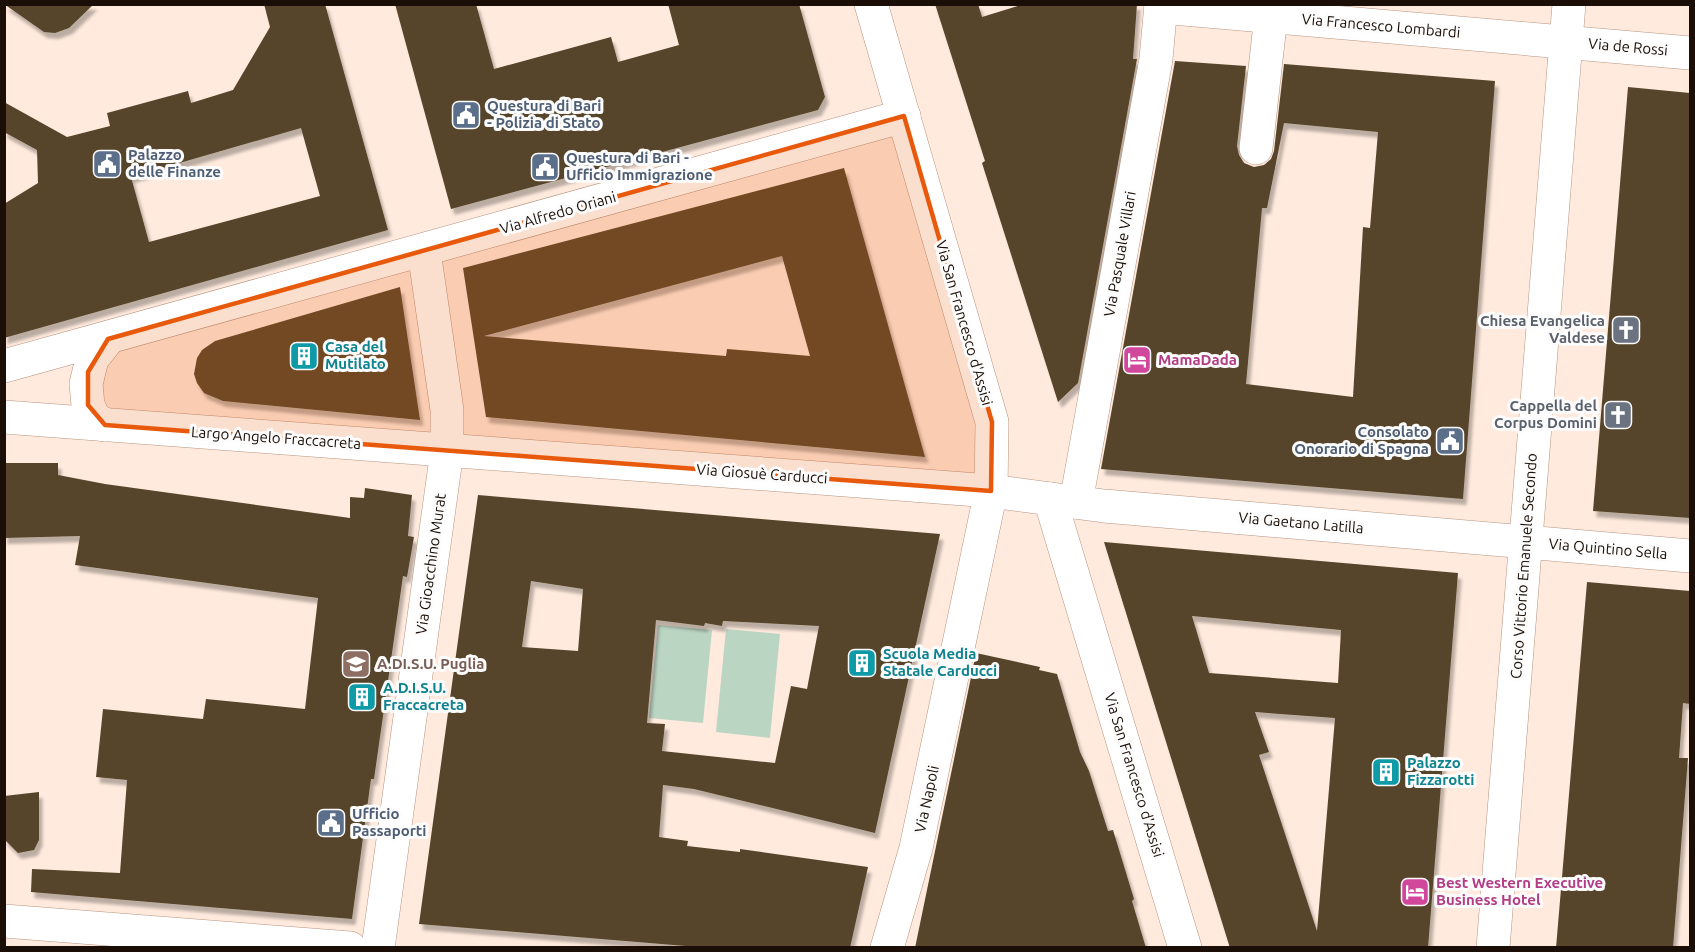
<svg xmlns="http://www.w3.org/2000/svg" width="1695" height="952" font-family="Ubuntu,sans-serif">
  <style>
    .green { fill: #bbd5c3 }
    .building { fill: #57452a; fill-rule: evenodd; filter: url(#shadow) }
    .lines { fill: none; stroke-linecap: round; stroke-linejoin: round }
    .minor-casing { stroke: #b69582; stroke-width: 34 }
    .minor { stroke: #fff; stroke-width: 33 }
    .marked { fill: #e8590c; fill-opacity: 0.2; stroke: #e8590c; stroke-width: 4.5; stroke-linejoin: round }
    .labels { text-anchor: middle; stroke-width: 6; stroke-linejoin: round; paint-order: stroke }
    .street-label { font-size: 15px; fill: #1a0e07; stroke: #fcfcfc }
    .service-label { font-size: 15px; font-weight: bold; fill: #4e5e75; stroke: #fcfcfc; text-anchor: start }
    .worship-label { font-size: 15px; font-weight: bold; fill: #5b616d; stroke: #fcfcfc; text-anchor: end }
    .culture-label { font-size: 15px; font-weight: bold; fill: #0d838f; stroke: #fcfcfc; text-anchor: start }
    .hotel-label { font-size: 15px; font-weight: bold; fill: #b23c85; stroke: #fcfcfc; text-anchor: start }
    .education-label { font-size: 15px; font-weight: bold; fill: #785e54; stroke: #fcfcfc; text-anchor: start }
  </style>
  <defs>
    <filter id="shadow"><feDropShadow dx="3.5" dy="6" stdDeviation="1.5" flood-color="#0004"/></filter>
  </defs>
  <rect width="100%" height="100%" fill="#ffeadd"/>
  <g class="green">
    <path d="M658 625 712 630 703 723 649 718Z"/>
    <path d="M726 629 780 634 770 738 716 732Z"/>
  </g>
  <g class="building">
    <path d="M4 4H94L69 28 55 33 44 32Z"/>
    <path d="M264 4H325L388 230 4 338V204L38 183 37 150 4 132V102L67 137 110 126 107 113 188 91 191 103 233 90 270 27ZM301 128 320 196 149 242 131 177Z"/>
    <path d="M395 4H476L494 69 611 37 618 62 679 45 668 4H799L825 97 818 110 451 209Z"/>
    <path d="M935 4H978L982 17 1024 4H1137L1133 59H1137L1078 383 1058 402 982 163 985 161Z"/>
    <path d="M1175 61 1246 66 1237 146 1239 155 1244 163 1254 167 1264 165 1271 159 1274 151 1284 64 1495 81 1463 499 1101 469ZM1284 123 1378 132 1370 228 1363 227 1353 397 1246 384 1262 208H1267Z"/>
    <path d="M1628 87 1690 93V518L1593 511Z"/>
    <path d="M844 168 925 457 486 417 463 268ZM782 256 810 356 727 349 726 356 484 336Z"/>
    <path d="M400 287 420 420 223 401 204 393 197 383 194 374 197 358 202 350 215 341Z"/>
    <path d="M4 463H58V475L105 484 350 518V497L364 498 365 488 412 495 408 536 414 537 407 577 403 576 374 779H371L352 919 31 892 32 869 120 873 127 780 96 777 103 709 203 719 206 699 305 709 318 598 75 565 80 536 4 538Z"/>
    <path d="M478 495 940 534 875 833 694 789 663 785 659 837 688 841 687 846 740 852V849L868 867 850 948H710L419 924ZM531 581 583 589 578 651 522 647ZM656 620 704 626 705 623 722 626 723 621 819 626 807 689 791 686 775 763 662 751 665 724 647 723Z"/>
    <path d="M1104 542 1458 573 1428 948H1230ZM1192 616 1341 630 1338 683 1209 673ZM1255 712 1335 718 1317 931 1259 755 1269 752Z"/>
    <path d="M1587 582 1690 591V704L1683 703 1679 758H1688L1673 948H1556Z"/>
    <path d="M976 653 1040 667 1039 670 1057 674 1080 752 1089 771 1108 831 1113 830 1134 899 1132 901 1146 948H915Z"/>
    <path d="M39 792V840L34 850 18 853 4 839V796Z"/>
  </g>
  <g class="lines">
    <g class="minor-casing">
      <g id="minor">
        <path d="M871 4 992 422 991 491 916 848 887 948"/>
        <path d="M1161 7 1690 53"/>
        <path d="M1256 148 1271 16"/>
        <path d="M4 366 904 116"/>
        <path d="M4 417 912 485 991 491 1104 506 1690 556"/>
        <path d="M105 425 94 418 88 405 86 384 92 359 108 339"/>
        <path d="M1050 499 1185 948"/>
        <path d="M1076 502 1156 59 1161 4"/>
        <path d="M4 921 350 948"/>
        <path d="M378 948 447 451V410L424 251"/>
        <path d="M1493 948 1569 4"/>
      </g>
    </g>
    <use href="#minor" class="minor"/>
  </g>
  <path class="marked" d="M904 116 992 422 991 491 105 425 88 405V372L108 339Z"/>
  <defs>
    <g id="civic-square" transform="scale(1.5)"><rect x="-9" y="-9" width="18" height="18" rx="4" fill="#5c6f8a" stroke="#fcfcfc"/><path d="M-.6-6.5H3V-4.5H.6V-3L4-1V1h2V6H-6V1h2V-1L-.6-3ZM-1.2 2.5V6h2.4V2.5Z" fill="#fff"/></g>
    <g id="church-square" transform="scale(1.5)"><rect x="-9" y="-9" width="18" height="18" rx="4" fill="#6b7280" stroke="#fcfcfc"/><path d="M-1.2-6h2.4v3.5h3.3v2.4h-3.3V6h-2.4V-.1h-3.3v-2.4h3.3Z" fill="#fff"/></g>
    <g id="building-square" transform="scale(1.5)"><rect x="-9" y="-9" width="18" height="18" rx="4" fill="#0f9aa8" stroke="#fcfcfc"/><path d="M-4-6H4V6H1V3H-1V6H-4ZM-2.5-4.3h1.7v1.8h-1.7ZM.8-4.3h1.7v1.8H.8ZM-2.5-1h1.7V.8h-1.7ZM.8-1h1.7V.8H.8Z" fill="#fff"/></g>
    <g id="hotel-square" transform="scale(1.5)"><rect x="-9" y="-9" width="18" height="18" rx="4" fill="#d1479c" stroke="#fcfcfc"/><path d="M-6-4.5h1.5V1H6V5H4.5V3h-9V5H-6ZM-4 0a1.8 1.8 0 1 1 3.6 0ZM.5 0V-2.5h3Q6-2.5 6 0Z" fill="#fff"/></g>
    <g id="university-square" transform="scale(1.5)"><rect x="-9" y="-9" width="18" height="18" rx="4" fill="#8d6e63" stroke="#fcfcfc"/><path d="M0-5L7-2L0 1L-7-2ZM-4 1L0 2.5L4 1V4Q0 6-4 4Z" fill="#fff"/></g>
  </defs>
  <g fill-rule="evenodd">
    <use href="#civic-square" x="466" y="115"/>
    <use href="#civic-square" x="107" y="164"/>
    <use href="#civic-square" x="545" y="167"/>
    <use href="#church-square" x="1626" y="330"/>
    <use href="#building-square" x="304" y="356"/>
    <use href="#hotel-square" x="1137" y="360"/>
    <use href="#church-square" x="1618" y="415"/>
    <use href="#civic-square" x="1450" y="441"/>
    <use href="#building-square" x="862" y="663"/>
    <use href="#university-square" x="356" y="664"/>
    <use href="#building-square" x="362" y="697"/>
    <use href="#building-square" x="1386" y="772"/>
    <use href="#civic-square" x="331" y="823"/>
    <use href="#hotel-square" x="1415" y="892"/>
  </g>
  <g class="labels">
    <g class="street-label">
      <text transform="translate(1381 26) rotate(5)" y="5">Via Francesco Lombardi</text>
      <text transform="translate(1628 47) rotate(5)" y="5">Via de Rossi</text>
      <text transform="translate(558 213) rotate(-16)" y="5">Via Alfredo Oriani</text>
      <text transform="translate(1120 254) rotate(-80)" y="5">Via Pasquale Villari</text>
      <text transform="translate(964 323) rotate(74)" y="5">Via San Francesco d'Assisi</text>
      <text transform="translate(276 438) rotate(4)" y="5">Largo Angelo Fraccacreta</text>
      <text transform="translate(762 474) rotate(4)" y="5">Via Giosuè Carducci</text>
      <text transform="translate(1301 523) rotate(5)" y="5">Via Gaetano Latilla</text>
      <text transform="translate(1608 549) rotate(5)" y="5">Via Quintino Sella</text>
      <text transform="translate(431 564) rotate(-82)" y="5">Via Gioacchino Murat</text>
      <text transform="translate(1524 566) rotate(-86)" y="5">Corso Vittorio Emanuele Secondo</text>
      <text transform="translate(1134 775) rotate(73)" y="5">Via San Francesco d'Assisi</text>
      <text transform="translate(927 799) rotate(-78)" y="5">Via Napoli</text>
    </g>
    <g class="service-label">
      <text x="487" y="111">Questura di Bari<tspan x="487" dy="17">- Polizia di Stato</tspan></text>
      <text x="128" y="160">Palazzo<tspan x="128" dy="17">delle Finanze</tspan></text>
      <text x="566" y="163">Questura di Bari -<tspan x="566" dy="17">Ufficio Immigrazione</tspan></text>
      <text x="1429" y="437" text-anchor="end">Consolato<tspan x="1429" dy="17">Onorario di Spagna</tspan></text>
      <text x="352" y="819">Ufficio<tspan x="352" dy="17">Passaporti</tspan></text>
    </g>
    <g class="worship-label">
      <text x="1605" y="326">Chiesa Evangelica<tspan x="1605" dy="17">Valdese</tspan></text>
      <text x="1597" y="411">Cappella del<tspan x="1597" dy="17">Corpus Domini</tspan></text>
    </g>
    <g class="culture-label">
      <text x="325" y="352">Casa del<tspan x="325" dy="17">Mutilato</tspan></text>
      <text x="883" y="659">Scuola Media<tspan x="883" dy="17">Statale Carducci</tspan></text>
      <text x="383" y="693">A.D.I.S.U.<tspan x="383" dy="17">Fraccacreta</tspan></text>
      <text x="1407" y="768">Palazzo<tspan x="1407" dy="17">Fizzarotti</tspan></text>
    </g>
    <g class="hotel-label">
      <text x="1158" y="365">MamaDada</text>
      <text x="1436" y="888">Best Western Executive<tspan x="1436" dy="17">Business Hotel</tspan></text>
    </g>
    <g class="education-label">
      <text x="377" y="669">A.DI.S.U. Puglia</text>
    </g>
  </g>
  <rect width="1695" height="952" fill="none" stroke="#1a0e07" stroke-width="12"/>
</svg>
